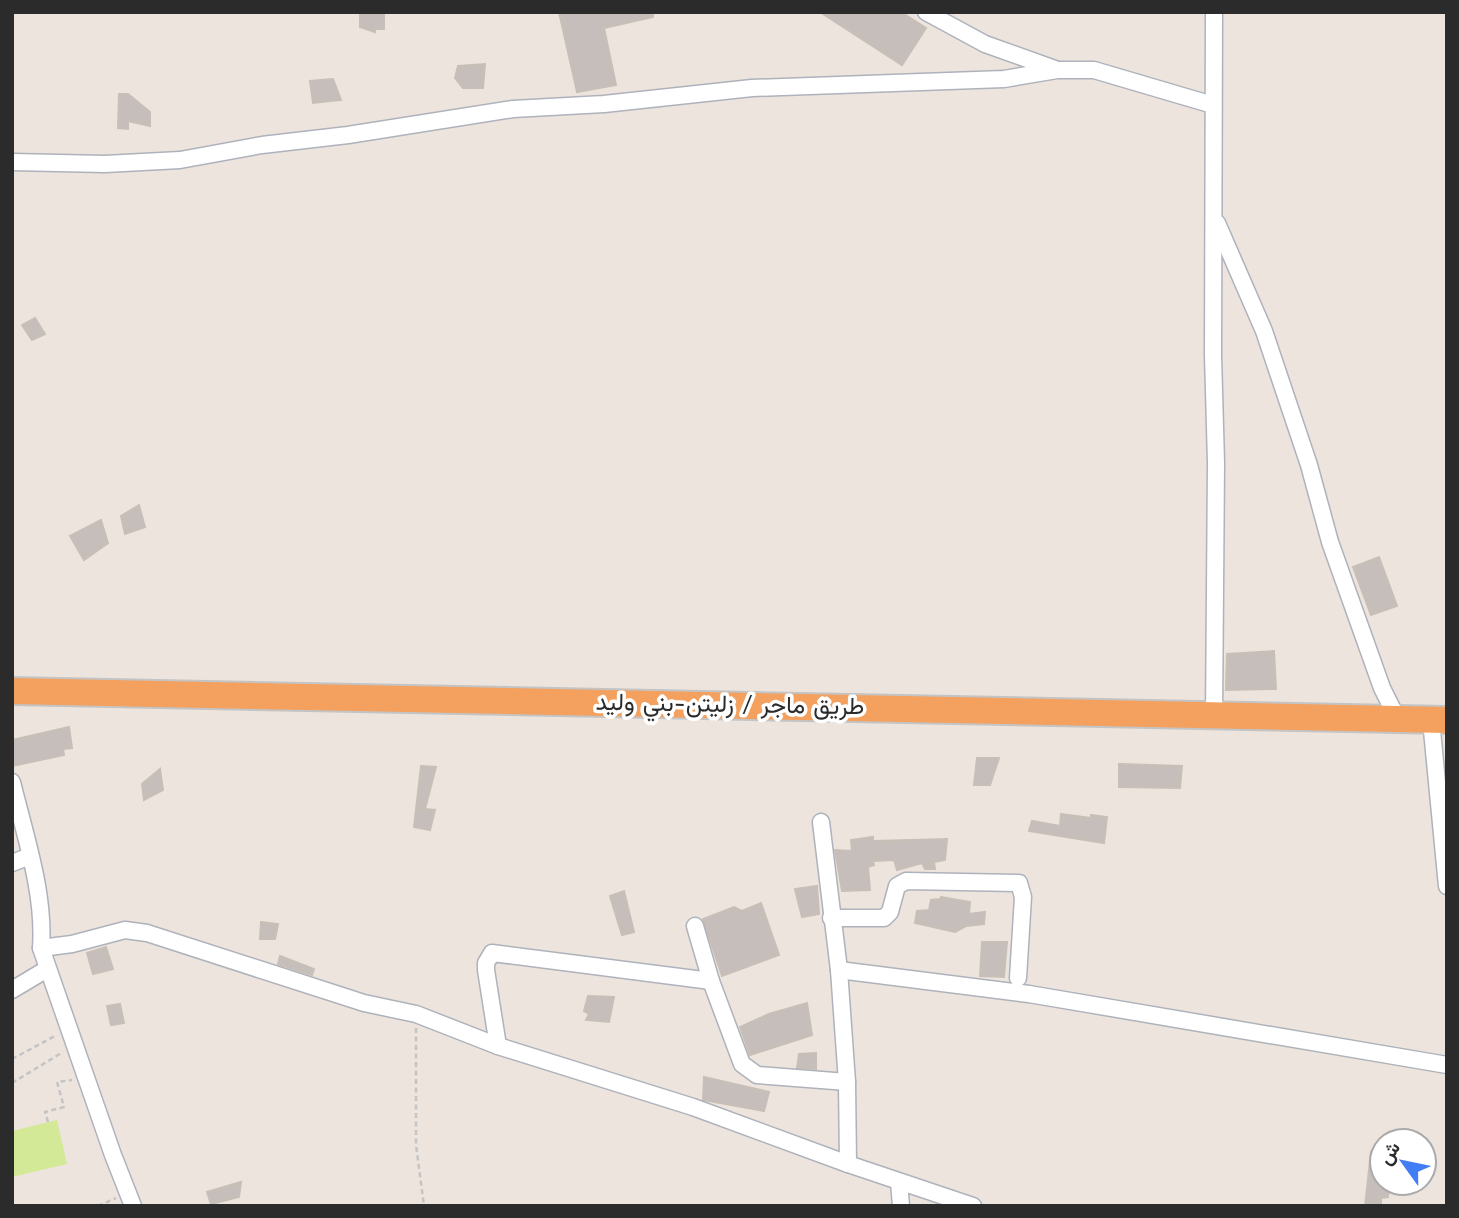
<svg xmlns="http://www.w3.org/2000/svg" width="1459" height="1218" font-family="'Work Sans',Vazirmatn,sans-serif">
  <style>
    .pitch { fill: #d3e997 }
    .building { fill: #c5beba; stroke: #c8bfb7; stroke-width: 2 }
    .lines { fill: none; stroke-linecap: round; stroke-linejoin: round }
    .minor-casing { stroke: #aeb2bb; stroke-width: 19 }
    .trunk-casing { stroke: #c4c4c4; stroke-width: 30 }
    .path { stroke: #c4c4c4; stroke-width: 2.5; stroke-dasharray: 5 3.5; stroke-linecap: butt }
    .minor { stroke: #fff; stroke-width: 16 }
    .trunk { stroke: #f4a05e; stroke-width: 26 }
    .labels { text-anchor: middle; stroke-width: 7; stroke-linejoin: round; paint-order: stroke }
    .street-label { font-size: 24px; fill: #2b2b2b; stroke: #fff }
  </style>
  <rect width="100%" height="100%" fill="#ede4de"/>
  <path class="pitch" d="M57 1120 67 1164 12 1177V1131Z"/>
  <g class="building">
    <path d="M360 12H384V29H375V32L360 27Z"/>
    <path d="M559 12H653V17L604 28 616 85 577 92Z"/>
    <path d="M820 12H901L926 28 902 65Z"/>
    <path d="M485 64 483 88H463L455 78 458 66Z"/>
    <path d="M333 79 341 100 313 103 310 81Z"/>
    <path d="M119 94H128L150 112V126L128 121V129L118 128Z"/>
    <path d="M35 318 45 334 32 340 22 325Z"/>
    <path d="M139 505 145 527 125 534 121 516Z"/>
    <path d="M101 520 108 543 84 560 70 536Z"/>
    <path d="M1379 557 1397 606 1371 615 1353 567Z"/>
    <path d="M1274 651 1276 689 1226 690 1227 654Z"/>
    <path d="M69 727 72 748 63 749 64 755 12 766V740Z"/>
    <path d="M977 758H999L990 785H974Z"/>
    <path d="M1119 764 1182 766 1180 788 1119 787Z"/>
    <path d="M421 766 436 767 425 809 435 810 430 830 414 827Z"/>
    <path d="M160 769 163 790 144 800 142 784Z"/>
    <path d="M1061 814 1091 818V815L1107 817 1104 843 1029 831 1032 821 1060 826Z"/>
    <path d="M873 837V841L947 839 945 860 934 862 935 869H925L922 863 897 870 894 860 873 861 874 865 868 867 870 890 842 891 835 850 852 851 851 840Z"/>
    <path d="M817 886 819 914 802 917 795 889Z"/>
    <path d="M624 891 634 932 622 935 610 896Z"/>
    <path d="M941 897 970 902 969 914 985 912 984 924 966 926 955 932 915 923 917 911 929 910 931 900 941 899Z"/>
    <path d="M761 903 779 955 722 976 703 919 734 907 742 911Z"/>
    <path d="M261 922 278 924 275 939H260Z"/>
    <path d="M982 942H1007L1004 977 980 976Z"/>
    <path d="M106 947 113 969 93 974 87 953Z"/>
    <path d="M280 956 314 969 312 975 278 964Z"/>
    <path d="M588 996 614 997 609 1022 586 1020 589 1014 584 1011Z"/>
    <path d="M807 1003 812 1035 750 1055 740 1027 769 1014Z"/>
    <path d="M120 1004 124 1023 111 1025 107 1006Z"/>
    <path d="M816 1053V1069L797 1068 799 1054Z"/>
    <path d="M704 1077 769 1092 764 1111 703 1100Z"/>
    <path d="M1371 1152H1382V1183H1389L1388 1197 1381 1198V1206H1365Z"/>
    <path d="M241 1182 239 1197 211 1204 207 1192Z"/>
  </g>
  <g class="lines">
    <g class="minor-casing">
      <g id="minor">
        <path d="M926 12 985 44 1055 69"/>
        <path d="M1214 12 1213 355 1216 463 1214 716"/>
        <path d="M12 162 105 164 180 160 262 145 348 135 513 109 604 104 752 88 1004 79 1057 70H1094L1213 105"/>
        <path d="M1217 223 1264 331 1309 465 1330 542 1382 688 1398 720"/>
        <path d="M1431 720 1447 886"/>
        <path d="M12 782C25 836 45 893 41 948L113 1155 133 1206"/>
        <path d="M821 822 839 970"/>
        <path d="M12 863 30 856"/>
        <path d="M831 918H884L890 912 897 886 906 881 1019 883 1023 897 1018 978"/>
        <path d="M695 926 711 981 742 1064 757 1075 847 1082"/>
        <path d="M41 948 72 944 125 930 147 933 364 1003 416 1014 498 1046 693 1107 848 1164 973 1206"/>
        <path d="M12 990 47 969"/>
        <path d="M498 1046 486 970V963L492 953 711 981"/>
        <path d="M848 1164 847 1082 839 970 1029 994 1447 1065"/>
        <path d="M899 1182 901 1206"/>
      </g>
    </g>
    <g class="trunk-casing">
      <path id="trunk" d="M12 691 1447 720"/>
    </g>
    <g class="path">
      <path d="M416 1028V1145L424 1206"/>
      <path d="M12 1059 55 1036"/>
      <path d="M12 1083 63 1052"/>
      <path d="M48 1122 45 1112 64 1107 57 1082 72 1080"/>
      <path d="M98 1206 116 1198"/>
    </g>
    <use href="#minor" class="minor"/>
    <use href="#trunk" class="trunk"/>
  </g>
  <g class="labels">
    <g class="street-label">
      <text transform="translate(730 704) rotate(1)" y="8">طريق ماجر / زليتن-بني وليد</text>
    </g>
  </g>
  <rect width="1459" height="1218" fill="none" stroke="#2b2b2b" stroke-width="28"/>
  <g transform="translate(1403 1162) rotate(303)"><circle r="33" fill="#ffffff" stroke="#aaaaaa" stroke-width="2"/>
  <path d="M0-5L12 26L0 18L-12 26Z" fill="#417ef6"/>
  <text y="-10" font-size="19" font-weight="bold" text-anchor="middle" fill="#2b2b2b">ش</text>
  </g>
</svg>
